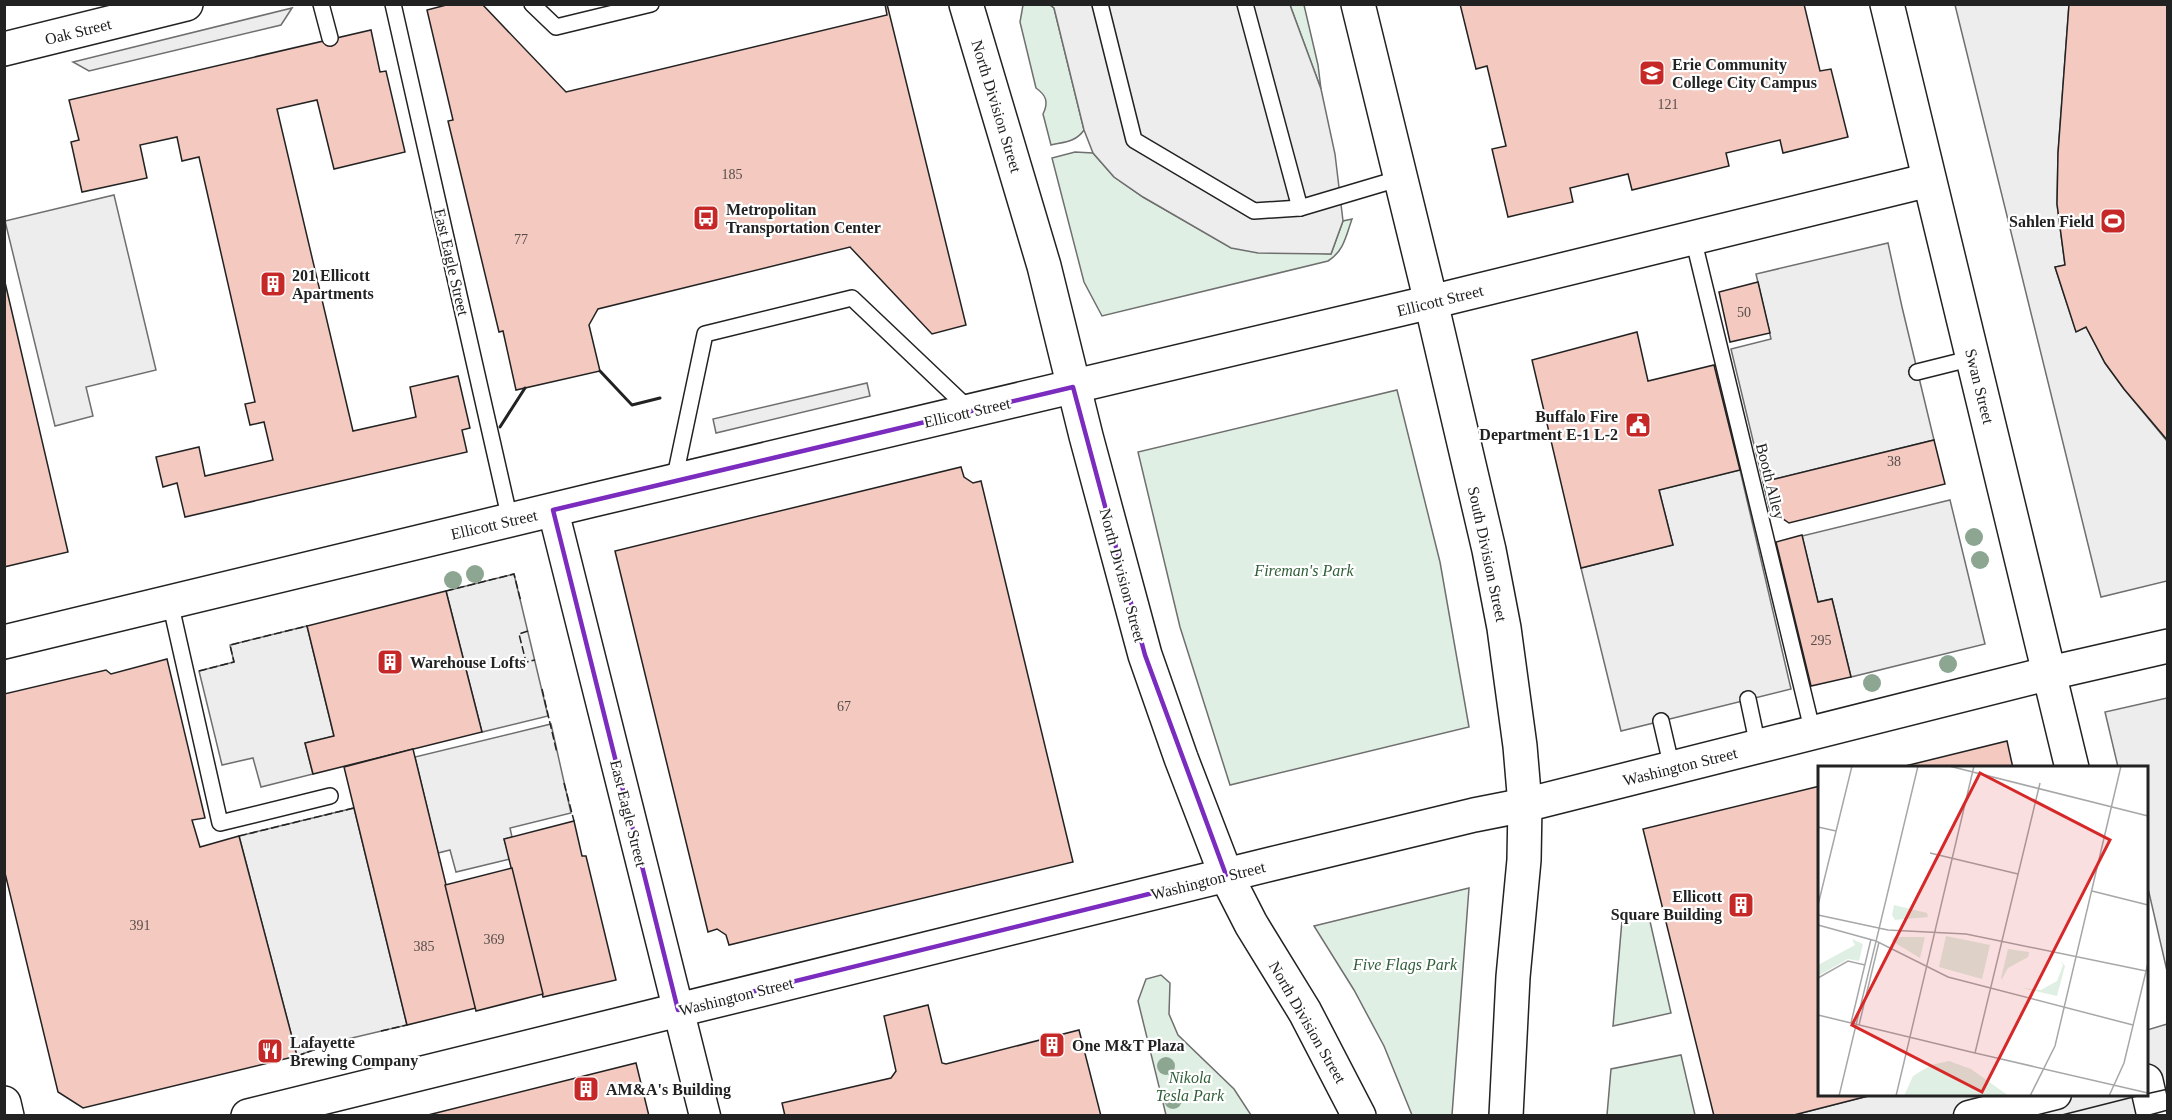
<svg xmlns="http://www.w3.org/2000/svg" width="2172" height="1120" font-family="'Times New Roman',serif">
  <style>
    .green { fill: #e0efe3; stroke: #6f6f6f; stroke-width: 1.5 }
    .parking { fill: #ededed; stroke: #6f6f6f; stroke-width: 1.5 }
    .building { fill: #f3c9c0; stroke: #222; stroke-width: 1.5 }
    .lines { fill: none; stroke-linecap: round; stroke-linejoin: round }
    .lane-casing { stroke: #222; stroke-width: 18 }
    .street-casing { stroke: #222; stroke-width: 33 }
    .secondary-casing { stroke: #222; stroke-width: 36 }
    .primary-casing { stroke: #222; stroke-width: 36 }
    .highway-casing { stroke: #222; stroke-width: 36 }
    .lane { stroke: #fff; stroke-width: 15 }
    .street { stroke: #fff; stroke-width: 30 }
    .secondary { stroke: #fff; stroke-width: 33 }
    .primary { stroke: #fff; stroke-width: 33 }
    .highway { stroke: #fff; stroke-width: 33 }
    .tram { stroke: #222; stroke-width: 1.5 }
    .fence { stroke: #222; stroke-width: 1.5; stroke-dasharray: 8 3; stroke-linecap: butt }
    .wall { stroke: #222; stroke-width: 3 }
    .tree { fill: #8da692 }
    .marked { fill: none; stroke: #7b2cbf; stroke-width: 4.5; stroke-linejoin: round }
    .labels { text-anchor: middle; stroke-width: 4.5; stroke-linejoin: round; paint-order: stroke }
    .number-label { font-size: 14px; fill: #564c4a }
    .street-label { font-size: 16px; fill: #222; stroke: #fff }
    .poi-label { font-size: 16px; font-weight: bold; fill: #222; stroke: #fff; text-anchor: start }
    .park-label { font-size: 16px; font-style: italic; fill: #2f5e38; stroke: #fff }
    .inset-road { fill: none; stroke: #a7a7a7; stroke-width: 1.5 }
    .view { fill: #d62828; fill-opacity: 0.15; stroke: #d62828; stroke-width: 3 }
    .inset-edge { fill: none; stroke: #222; stroke-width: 3 }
  </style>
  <rect width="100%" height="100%" fill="#fff"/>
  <g class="green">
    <path d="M1023 5H1050L1054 8 1084 130C1076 142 1064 142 1051 145L1043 114C1049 102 1046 95 1036 88L1020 22Z"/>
    <path d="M1290 5H1304L1318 65 1321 89Z"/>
    <path d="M1075 152 1093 153 1114 177 1143 197 1232 248 1331 254 1343 221 1352 219C1346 236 1344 251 1328 261L1102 316 1084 282 1052 158Z"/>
    <path d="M1397 390 1440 562 1469 727 1230 785 1180 627 1138 452Z"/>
    <path d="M1469 888 1452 1115H1412L1384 1046 1354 990 1314 926Z"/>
    <path d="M1649 917 1671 1013 1613 1026 1622 920Z"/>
    <path d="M1161 975 1170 983 1169 1014 1178 1035 1234 1089 1251 1115H1166L1138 1001 1146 979Z"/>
    <path d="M1681 1055 1695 1115H1607L1611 1069Z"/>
  </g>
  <g class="parking">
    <path d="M1050 5H1290L1321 89 1335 154 1343 221 1331 254 1258 253 1231 248 1143 197 1114 177 1093 153 1084 130 1054 8Z"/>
    <path d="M1955 5H2069L2058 153 2057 204 2065 265 2055 267 2076 331 2086 327 2105 363 2124 389 2167 441V581L2101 597Z"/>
    <path d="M292 8 281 25 89 71 73 62Z"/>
    <path d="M114 195 156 370 86 387 93 416 55 426 5 221Z"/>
    <path d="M1888 243 1902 307 1934 440 1763 482 1731 349 1771 339 1756 274Z"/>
    <path d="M867 383 870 396 716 433 713 419Z"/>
    <path d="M1740 470 1791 689 1621 731 1581 568 1673 545 1659 490Z"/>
    <path d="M1950 500 1985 644 1851 677 1832 599 1818 602 1802 536Z"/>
    <path d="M514 574 548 716 482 732 446 591Z"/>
    <path d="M307 626 334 736 305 743 313 774 261 787 253 758 222 765 199 671 234 662 230 645Z"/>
    <path d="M2167 698H2168L2167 971 2147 884 2146 768 2118 767 2105 712Z"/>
    <path d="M551 724 571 813 510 828 512 837 504 839 510 859 456 872 450 850 438 853 415 757Z"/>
    <path d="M354 808 407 1025 335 1042 297 1056 239 836Z"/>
    <path d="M2167 1024V1115L1790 1116 1876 1094H2146L2147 1030Z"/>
  </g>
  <g class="building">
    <path d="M450 4H482L566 92 887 15 885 4H887L966 325 932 334 850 247 598 309 589 325 600 371 516 390 503 331 499 332 448 121 453 120 427 10Z"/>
    <path d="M1460 4H1804L1820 71 1831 69 1848 137 1783 153 1780 140 1726 153 1729 166 1632 190 1628 174 1570 188 1573 202 1508 217 1492 149 1506 146 1487 66 1476 69Z"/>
    <path d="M2069 4H2168V441L2124 389 2105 363 2086 327 2076 332 2055 267 2065 265 2057 204 2058 153Z"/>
    <path d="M371 30 380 72 386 71 405 152 334 169 317 100 277 109 353 431 416 417 410 387 458 376 470 428 462 430 467 452 185 517 177 483 163 487 156 457 199 447 205 476 273 460 264 422 250 425 245 404 255 402 199 157 182 161 177 137 140 145 147 178 82 192 71 142 79 140 69 100Z"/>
    <path d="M4 278 68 552 4 567Z"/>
    <path d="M1758 282 1770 333 1730 342 1719 292Z"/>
    <path d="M1637 332 1648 381 1714 365 1740 470 1659 490 1673 545 1581 568 1532 360Z"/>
    <path d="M1934 440 1945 484 1789 523 1770 510 1763 482Z"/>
    <path d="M961 467 964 477 973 483 981 481 1073 862 729 945 726 935 717 929 708 932 615 551Z"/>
    <path d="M1802 535 1818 602 1832 599 1851 677 1811 686 1776 542Z"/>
    <path d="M446 591 482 732 313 774 305 743 334 736 307 626Z"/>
    <path d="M167 659 205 818 192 820 200 847 239 836 297 1056 83 1108 58 1092 4 869V694L106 670 111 674Z"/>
    <path d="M2007 741 2013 768H1897Z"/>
    <path d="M413 749 476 1008 407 1025 344 767Z"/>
    <path d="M1820 786V1094H1876L1790 1116H1714L1643 829Z"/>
    <path d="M574 821 582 856H586L616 980 543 997 504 839Z"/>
    <path d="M512 868 543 994 476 1011 445 885Z"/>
    <path d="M928 1005 942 1063 946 1064 1079 1030 1101 1116H785L782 1103 891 1078 896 1071 884 1016Z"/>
    <path d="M636 1063 649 1116H424Z"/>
  </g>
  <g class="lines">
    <g class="lane-casing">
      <g id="lane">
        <path d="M321 4 330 38"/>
        <path d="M393 4 510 520"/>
        <path d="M532 4 556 27 651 4"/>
        <path d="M1100 4 1134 140 1254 211 1300 208 1401 178"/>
        <path d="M1245 4 1300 208"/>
        <path d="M1693 238 1813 733"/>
        <path d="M1917 372 1973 358"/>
        <path d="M674 481 705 334 852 298 971 411"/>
        <path d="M170 602 220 823 330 796"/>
        <path d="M1748 699 1758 746"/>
        <path d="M1661 721 1672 768"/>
      </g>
    </g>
    <g class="street-casing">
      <g id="street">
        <path d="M553 510 705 1116"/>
        <path d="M1969 1116 2056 1094"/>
      </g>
    </g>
    <g class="secondary-casing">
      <g id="secondary">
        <path d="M1887 4 2072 768"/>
        <path d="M1431 302 1929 180"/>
        <path d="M2146 1081 2154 1116"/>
        <path d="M248 1116 1271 864 1474 815 1525 805 2050 673 2168 646"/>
      </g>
    </g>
    <g class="primary-casing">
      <g id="primary">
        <path d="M4 642 593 500 1431 302"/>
        <path d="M4 1103 7 1116"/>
      </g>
    </g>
    <g class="highway-casing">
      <g id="highway">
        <path d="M966 4 1044 266 1086 436 1145 655 1181 758 1226 875 1251 924 1305 1012 1359 1116"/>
        <path d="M1358 4 1431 302 1489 550 1504 628 1520 746 1525 805 1524 860 1513 977 1506 1116"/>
        <path d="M4 49 186 4"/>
      </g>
    </g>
    <use href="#lane" class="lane"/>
    <use href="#street" class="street"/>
    <use href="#secondary" class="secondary"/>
    <use href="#primary" class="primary"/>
    <use href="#highway" class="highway"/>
    <g class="tram">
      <path d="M2146 1094 2168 1089"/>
      <path d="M2058 1116 2145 1094"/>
      <path d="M2146 1116 2168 1110"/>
    </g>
    <g class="fence">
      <path d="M446 591 514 574 521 602"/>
      <path d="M528 631 519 634 526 662 535 660"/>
      <path d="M199 671 234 662 230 645 307 626"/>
      <path d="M542 689 557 753"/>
      <path d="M564 783 574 821"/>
      <path d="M239 836 354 808"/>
      <path d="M381 1031 407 1025"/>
      <path d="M297 1056 335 1042"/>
    </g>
    <g class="wall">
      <path d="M600 371 632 405 660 398"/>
      <path d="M500 427 525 388"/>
    </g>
  </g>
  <g class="tree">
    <circle cx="1974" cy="537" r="9"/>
    <circle cx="1980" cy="560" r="9"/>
    <circle cx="475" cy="574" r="9"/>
    <circle cx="453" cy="580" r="9"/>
    <circle cx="1948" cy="664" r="9"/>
    <circle cx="1872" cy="683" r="9"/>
    <circle cx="1166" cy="1066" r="9"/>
    <circle cx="1173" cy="1100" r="9"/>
  </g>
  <path class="marked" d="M1073 387 1145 655 1226 875 678 1010 553 510Z"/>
  <defs>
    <g id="university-square" transform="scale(1.35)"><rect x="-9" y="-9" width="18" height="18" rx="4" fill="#c62828" stroke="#fff"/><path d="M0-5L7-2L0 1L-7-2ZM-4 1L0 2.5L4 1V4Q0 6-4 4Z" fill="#fff"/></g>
    <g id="bus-square" transform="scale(1.35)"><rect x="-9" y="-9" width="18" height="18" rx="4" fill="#c62828" stroke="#fff"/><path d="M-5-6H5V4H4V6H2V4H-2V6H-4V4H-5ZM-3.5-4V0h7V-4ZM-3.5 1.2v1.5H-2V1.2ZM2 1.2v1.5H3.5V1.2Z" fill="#fff"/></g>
    <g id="stadium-square" transform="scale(1.35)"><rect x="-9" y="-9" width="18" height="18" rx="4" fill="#c62828" stroke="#fff"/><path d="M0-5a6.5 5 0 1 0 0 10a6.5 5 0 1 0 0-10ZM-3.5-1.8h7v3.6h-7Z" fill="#fff"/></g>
    <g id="building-square" transform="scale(1.35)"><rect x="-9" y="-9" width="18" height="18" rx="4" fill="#c62828" stroke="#fff"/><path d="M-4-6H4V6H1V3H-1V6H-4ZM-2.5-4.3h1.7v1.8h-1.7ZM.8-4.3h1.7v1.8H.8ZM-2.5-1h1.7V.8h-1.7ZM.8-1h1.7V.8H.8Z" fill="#fff"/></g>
    <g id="civic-square" transform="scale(1.35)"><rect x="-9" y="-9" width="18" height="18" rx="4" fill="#c62828" stroke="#fff"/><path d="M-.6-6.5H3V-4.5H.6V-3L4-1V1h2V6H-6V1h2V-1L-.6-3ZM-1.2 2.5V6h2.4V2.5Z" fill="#fff"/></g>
    <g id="restaurant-square" transform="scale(1.35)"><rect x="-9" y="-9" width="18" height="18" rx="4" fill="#c62828" stroke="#fff"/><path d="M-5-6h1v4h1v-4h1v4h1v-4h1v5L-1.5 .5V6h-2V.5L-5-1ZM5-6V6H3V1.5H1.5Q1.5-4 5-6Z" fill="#fff"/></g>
  </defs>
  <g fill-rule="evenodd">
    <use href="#university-square" x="1652" y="73"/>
    <use href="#bus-square" x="706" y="218"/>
    <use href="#stadium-square" x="2113" y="221"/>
    <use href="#building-square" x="273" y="284"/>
    <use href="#civic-square" x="1638" y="425"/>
    <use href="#building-square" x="390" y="662"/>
    <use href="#building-square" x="1741" y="905"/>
    <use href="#building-square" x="1052" y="1045"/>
    <use href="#restaurant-square" x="270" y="1051"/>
    <use href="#building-square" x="586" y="1089"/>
  </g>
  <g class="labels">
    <g class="number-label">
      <text x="1668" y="109">121</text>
      <text x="732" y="179">185</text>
      <text x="521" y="244">77</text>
      <text x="1744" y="317">50</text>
      <text x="1894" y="466">38</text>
      <text x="1821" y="645">295</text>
      <text x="844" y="711">67</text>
      <text x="140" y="930">391</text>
      <text x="494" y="944">369</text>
      <text x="424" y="951">385</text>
    </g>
    <g class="street-label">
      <text transform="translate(78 31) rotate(-14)" y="6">Oak Street</text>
      <text transform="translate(997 106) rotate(73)" y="6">North Division Street</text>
      <text transform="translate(452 262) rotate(77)" y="6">East Eagle Street</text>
      <text transform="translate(1440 300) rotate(-14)" y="6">Ellicott Street</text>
      <text transform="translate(1980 386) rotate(76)" y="6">Swan Street</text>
      <text transform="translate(967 412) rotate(-13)" y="6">Ellicott Street</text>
      <text transform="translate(1771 481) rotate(76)" y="6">Booth Alley</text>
      <text transform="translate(494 524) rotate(-13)" y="6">Ellicott Street</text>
      <text transform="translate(1488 554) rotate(78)" y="6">South Division Street</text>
      <text transform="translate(1123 575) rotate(75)" y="6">North Division Street</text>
      <text transform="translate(1680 766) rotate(-14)" y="6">Washington Street</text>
      <text transform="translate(629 813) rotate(76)" y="6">East Eagle Street</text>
      <text transform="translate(1208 880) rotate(-14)" y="6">Washington Street</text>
      <text transform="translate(736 996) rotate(-14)" y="6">Washington Street</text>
      <text transform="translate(1308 1022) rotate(60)" y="6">North Division Street</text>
    </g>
    <g class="poi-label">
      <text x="1672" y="70">Erie Community<tspan x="1672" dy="18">College City Campus</tspan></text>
      <text x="726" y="215">Metropolitan<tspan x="726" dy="18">Transportation Center</tspan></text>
      <text x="2094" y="227" text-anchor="end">Sahlen Field</text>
      <text x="292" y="281">201 Ellicott<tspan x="292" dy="18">Apartments</tspan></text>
      <text x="1618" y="422" text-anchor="end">Buffalo Fire<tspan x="1618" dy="18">Department E-1 L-2</tspan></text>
      <text x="410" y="668">Warehouse Lofts</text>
      <text x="1722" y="902" text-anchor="end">Ellicott<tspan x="1722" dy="18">Square Building</tspan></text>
      <text x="290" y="1048">Lafayette<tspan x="290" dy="18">Brewing Company</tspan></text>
      <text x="1072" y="1051">One M&amp;T Plaza</text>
      <text x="606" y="1095">AM&amp;A's Building</text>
    </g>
    <g class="park-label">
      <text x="1304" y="576">Fireman's Park</text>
      <text x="1405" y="970">Five Flags Park</text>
      <text x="1190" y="1083">Nikola<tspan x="1190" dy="18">Tesla Park</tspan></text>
    </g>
  </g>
  <g transform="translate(1818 766)">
    <rect width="330" height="330" fill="#fff"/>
    <path d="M76 139 109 147 110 151 77 154 74 149ZM128 170 172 179 164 213 121 201ZM75 171H107L102 192 74 175ZM34 173 45 178 41 195 30 193 0 210V199L37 179ZM190 183 211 186 210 191 190 202 184 213 187 217 183 212ZM243 194 247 200 239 230 204 222 223 224 239 215 245 199ZM131 295 153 303 191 330H86L95 310 113 299Z" fill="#e0efe3"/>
    <path class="inset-road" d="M131 0 330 50M222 17 157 287 330 327M0 61 18 65M112 87 200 108M274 125 330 139M0 139 34 0M0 149 70 164 148 168 328 205M0 159 58 175 130 211 315 259M0 212 30 195 47 199M0 249 157 287M33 257 53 173M41 259 61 176M21 330 100 0M78 330 156 0M212 330 237 280 303 0M291 330 306 297 330 197"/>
    <path class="view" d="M162 7 292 74 164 326 34 259Z"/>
    <rect width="330" height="330" class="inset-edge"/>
  </g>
  <rect width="2172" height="1120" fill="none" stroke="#222222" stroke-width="12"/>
</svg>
